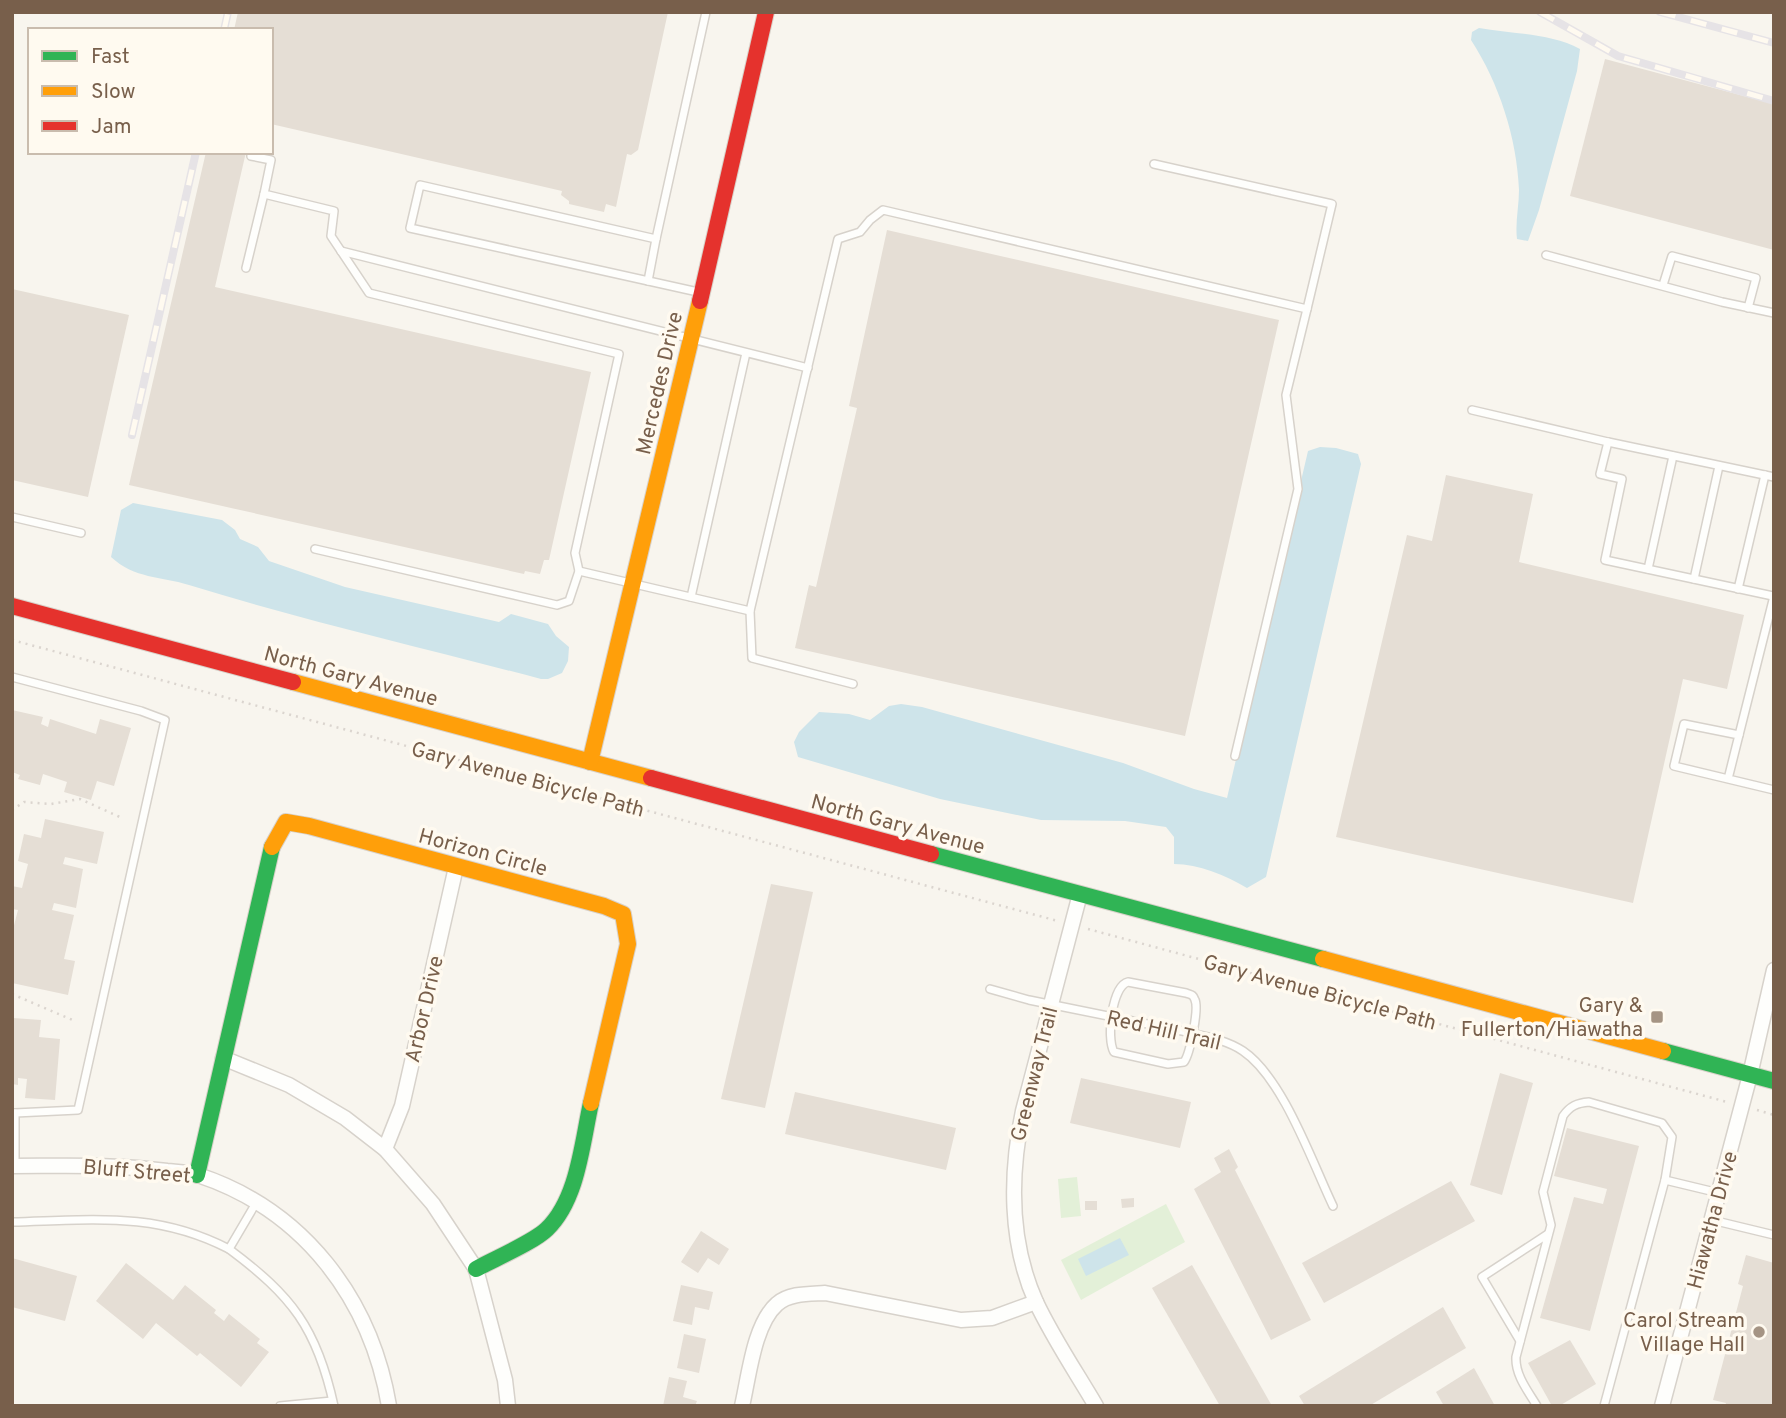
<svg xmlns="http://www.w3.org/2000/svg" width="1786" height="1418" font-family="Overpass,sans-serif">
  <style>
    .green { fill: #e3f0d8 }
    .water { fill: #cee4ea }
    .building { fill: #e5ded5 }
    .lines { fill: none; stroke-linecap: round; stroke-linejoin: round }
    .lane-casing { stroke: #d7d2cb; stroke-width: 10 }
    .street-casing { stroke: #d7d2cb; stroke-width: 17 }
    .fast-casing { stroke: #d8d1c9; stroke-width: 18 }
    .slow-casing { stroke: #d8d1c9; stroke-width: 18 }
    .jam-casing { stroke: #d8d1c9; stroke-width: 18 }
    .path { stroke: #dbd5cf; stroke-width: 2.5; stroke-dasharray: 2 5; stroke-linecap: butt }
    .lane { stroke: #fefefc; stroke-width: 7 }
    .street { stroke: #fefefc; stroke-width: 14 }
    .fast { stroke: #30b455; stroke-width: 16 }
    .slow { stroke: #ff9f0a; stroke-width: 16 }
    .jam { stroke: #e5322d; stroke-width: 16 }
    .rail-casing { stroke: #e6e3e6; stroke-width: 8 }
    .rail { stroke: #fffaf0; stroke-width: 5; stroke-dasharray: 16; stroke-linecap: butt }
    .poi-dot { fill: #a59484; stroke: #fffaf0; stroke-width: 2.5 }
    .labels { text-anchor: middle; stroke-width: 7; stroke-linejoin: round; paint-order: stroke }
    .street-label { font-size: 21px; fill: #785f4b; stroke: #fffaf0 }
    .poi-label { font-size: 21px; fill: #785f4b; stroke: #fffaf0; text-anchor: end }
  </style>
  <rect width="100%" height="100%" fill="#f8f5ee"/>
  <g class="green">
    <path d="M1077 1177 1081 1216 1061 1218 1058 1179Z"/>
    <path d="M1166 1204 1185 1242 1081 1300 1061 1260Z"/>
  </g>
  <g class="water">
    <path d="M1479 28C1512 34 1550 33 1580 49L1577 71 1539 210 1528 241 1517 239C1515 223 1519 206 1519 190 1517 138 1499 83 1471 40L1472 32Z"/>
    <path d="M1320 447 1336 448 1358 454 1361 464 1266 877 1247 888C1225 875 1199 864 1174 864V837L1166 827 1125 821 1041 820 940 799 798 757 794 742 799 732 819 712 849 714 870 720 889 706 901 704 922 707 1123 763 1194 789 1227 798 1308 451Z"/>
    <path d="M133 503 222 520 235 530 240 539 258 547 269 561 345 587 499 622 511 614 548 624 556 636 569 647 568 661 562 673 548 679H541C424 648 305 621 189 585 160 576 135 579 111 557L121 510Z"/>
    <path d="M1120 1238 1129 1255 1086 1276 1078 1259Z"/>
  </g>
  <g class="building">
    <path d="M238 12H668L638 150 631 155 627 154 616 207 606 204 604 212 569 204V201L561 195 562 191 271 124V30H234Z"/>
    <path d="M1605 59 1774 104V250L1570 196Z"/>
    <path d="M206 152H246L215 287 591 372 549 560H544L540 574 525 571 524 574 129 485Z"/>
    <path d="M887 230 1279 320 1185 736 795 648 809 585 816 587 857 408 849 406Z"/>
    <path d="M12 289 129 315 88 497 12 480Z"/>
    <path d="M1446 475 1533 494 1519 562 1744 615 1727 689 1683 679 1633 903 1336 837 1407 535 1432 541Z"/>
    <path d="M12 710 43 717 41 724 48 727 50 719 96 734 100 719 131 728 114 786 97 781 91 800 64 792 67 782 43 774 40 785 18 779 20 775 12 772Z"/>
    <path d="M45 819 104 832 97 864 65 857 63 864 83 869 76 908 54 903 52 910 74 915 64 959 75 961 68 995 12 983V933L18 910 12 909V886L22 888 28 864 18 861 24 834 41 838Z"/>
    <path d="M771 884 813 892 765 1108 721 1099Z"/>
    <path d="M13 1018 41 1020 39 1037 60 1039 55 1100 25 1098 27 1079 18 1078V1085L12 1084Z"/>
    <path d="M1500 1073 1533 1083 1502 1195 1470 1185Z"/>
    <path d="M1081 1078 1191 1102 1180 1148 1070 1123Z"/>
    <path d="M795 1092 956 1128 946 1170 785 1134Z"/>
    <path d="M1567 1128 1639 1146 1590 1331 1540 1318 1574 1197 1603 1204 1607 1189 1554 1176Z"/>
    <path d="M1229 1149 1238 1167 1235 1170 1311 1320 1271 1340 1194 1189 1221 1172 1214 1158Z"/>
    <path d="M1451 1181 1475 1221 1324 1303 1302 1263Z"/>
    <path d="M1134 1198V1207L1122 1208 1121 1199Z"/>
    <rect x="1085" y="1201" width="12" height="9"/>
    <path d="M701 1231 729 1249 719 1265 708 1258 698 1273 681 1262Z"/>
    <path d="M1746 1255 1774 1263V1406H1725L1726 1403 1713 1400 1743 1286 1738 1284Z"/>
    <path d="M12 1258 77 1276 65 1321 12 1307Z"/>
    <path d="M126 1263 173 1300 185 1285 216 1310 214 1313 224 1321 229 1314 260 1339 257 1343 269 1352 241 1387 200 1353 197 1356 156 1323 143 1339 96 1301Z"/>
    <path d="M1192 1265 1272 1406H1220L1152 1288Z"/>
    <path d="M681 1285 713 1292 709 1310 695 1307 692 1325 673 1321Z"/>
    <path d="M1443 1307 1466 1348 1369 1406H1305L1299 1396Z"/>
    <path d="M684 1334 706 1339 699 1373 677 1368Z"/>
    <path d="M1570 1340 1596 1384 1559 1406H1552L1528 1363Z"/>
    <path d="M1474 1368 1495 1406H1444L1436 1392Z"/>
    <path d="M669 1377 687 1381 683 1397 697 1401 695 1406H663Z"/>
  </g>
  <g class="lines">
    <g class="lane-casing">
      <g id="lane">
        <path d="M251 156 271 160 264 194 334 211 331 236 369 293 619 354 575 553 579 571 750 611 838 239 860 232 870 220 883 210 1307 309 1332 204 1154 164"/>
        <path d="M341 251 808 368"/>
        <path d="M1546 255 1722 302 1774 313"/>
        <path d="M246 268 264 194"/>
        <path d="M648 281 656 239"/>
        <path d="M1663 285 1672 256 1756 278 1748 308"/>
        <path d="M698 292 410 228 420 185 656 239 706 12"/>
        <path d="M1472 410 1608 442"/>
        <path d="M12 517 81 533"/>
        <path d="M315 549 557 605 569 601 579 571"/>
        <path d="M1648 569 1673 456"/>
        <path d="M1694 579 1719 466"/>
        <path d="M1738 589 1765 475"/>
        <path d="M1773 596 1605 560 1622 479 1600 474 1608 442 1774 477"/>
        <path d="M691 597 746 353"/>
        <path d="M750 611 752 658 853 684"/>
        <path d="M12 677 141 711 165 720 78 1110 15 1113"/>
        <path d="M1739 735 1774 596"/>
        <path d="M1235 756 1298 489 1286 395 1307 309"/>
        <path d="M1728 779 1739 735 1684 724 1674 766 1774 790"/>
        <path d="M1128 982 1186 993C1191 995 1193 994 1195 1000 1199 1009 1190 1054 1184 1062L1168 1064 1114 1052C1106 1038 1112 986 1128 982Z"/>
        <path d="M990 989 1029 1000 1192 1033C1209 1037 1228 1041 1243 1051 1283 1078 1312 1162 1333 1206"/>
        <path d="M13 1113H15V1165"/>
        <path d="M256 1203 229 1249C292 1296 317 1328 334 1406"/>
        <path d="M1712 1220 1774 1235"/>
        <path d="M12 1222C91 1220 156 1211 229 1249"/>
        <path d="M1520 1341 1482 1277 1548 1234"/>
        <path d="M280 1406 332 1401"/>
        <path d="M1537 1406C1528 1391 1515 1375 1516 1357L1551 1225 1543 1192 1563 1116C1570 1106 1577 1103 1589 1102L1662 1123 1672 1137 1665 1180"/>
        <path d="M1604 1406 1665 1180 1719 1193"/>
      </g>
    </g>
    <g class="street-casing">
      <g id="street">
        <path d="M1080 894 1023 1111C1010 1173 1009 1242 1036 1302 1053 1338 1076 1372 1096 1406"/>
        <path d="M223 1058 289 1085 345 1118 385 1149 433 1204 476 1269 505 1380 508 1406"/>
        <path d="M385 1149 402 1106 456 867"/>
        <path d="M12 1166C64 1166 116 1164 167 1171 177 1172 189 1172 198 1175 304 1210 371 1299 389 1406"/>
        <path d="M742 1406C749 1376 754 1324 777 1304 789 1293 810 1294 825 1293L961 1320 992 1318 1036 1302"/>
        <path d="M1662 1406 1750 1075 1774 970"/>
      </g>
    </g>
    <g class="fast-casing">
      <g id="fast">
        <path d="M931 854 1323 959"/>
        <path d="M1663 1051 1774 1081"/>
        <path d="M197 1175 272 847"/>
        <path d="M476 1269C494 1259 534 1242 547 1229 578 1199 582 1143 591 1103"/>
      </g>
    </g>
    <g class="slow-casing">
      <g id="slow">
        <path d="M293 682 651 778"/>
        <path d="M590 762 700 301"/>
        <path d="M272 847 286 822 309 826 604 906 623 914 628 944 591 1103"/>
        <path d="M1323 959 1663 1051"/>
      </g>
    </g>
    <g class="jam-casing">
      <g id="jam">
        <path d="M700 301 766 12"/>
        <path d="M12 606 293 682"/>
        <path d="M651 778 931 854"/>
      </g>
    </g>
    <g class="path">
      <path d="M12 640 1058 921"/>
      <path d="M12 810 24 802 51 804 80 799 122 818"/>
      <path d="M1088 929 1727 1102"/>
      <path d="M12 994 75 1021"/>
      <path d="M1757 1110 1774 1115"/>
    </g>
    <use href="#lane" class="lane"/>
    <use href="#street" class="street"/>
    <use href="#fast" class="fast"/>
    <use href="#slow" class="slow"/>
    <use href="#jam" class="jam"/>
    <g class="rail-casing">
      <g id="rail">
        <path d="M1540 12 1618 56 1774 101"/>
        <path d="M1660 12 1774 43"/>
        <path d="M224 30 228 12"/>
        <path d="M132 435 196 152"/>
      </g>
    </g>
    <use href="#rail" class="rail"/>
  </g>
  <g class="poi-dot">
    <rect x="1650" y="1010" width="14" height="14" rx="3.5"/>
    <circle cx="1759" cy="1332" r="7"/>
  </g>
  <g class="labels">
    <g class="street-label">
      <text transform="translate(659 383) rotate(-77)" y="7">Mercedes Drive</text>
      <text transform="translate(351 676) rotate(15)" y="7">North Gary Avenue</text>
      <text transform="translate(528 779) rotate(15)" y="7">Gary Avenue Bicycle Path</text>
      <text transform="translate(898 824) rotate(15)" y="7">North Gary Avenue</text>
      <text transform="translate(483 852) rotate(15)" y="7">Horizon Circle</text>
      <text transform="translate(1320 992) rotate(15)" y="7">Gary Avenue Bicycle Path</text>
      <text transform="translate(424 1009) rotate(-77)" y="7">Arbor Drive</text>
      <text transform="translate(1164 1030) rotate(13)" y="7">Red Hill Trail</text>
      <text transform="translate(1034 1074) rotate(-76)" y="7">Greenway Trail</text>
      <text transform="translate(137 1171) rotate(5)" y="7">Bluff Street</text>
      <text transform="translate(1712 1220) rotate(-75)" y="7">Hiawatha Drive</text>
    </g>
    <g class="poi-label">
      <text x="1643" y="1012">Gary &amp;<tspan x="1643" dy="24">Fullerton/Hiawatha</tspan></text>
      <text x="1745" y="1327">Carol Stream<tspan x="1745" dy="24">Village Hall</tspan></text>
    </g>
  </g>
  <rect width="1786" height="1418" fill="none" stroke="#785f4b" stroke-width="28"/>
  <rect x="28" y="28" width="245" height="126" fill="#fffaf0" stroke="#c9bcae" stroke-width="2"/>
  <rect x="42" y="51" width="35" height="10" fill="#30b455" stroke="#c9bcae" stroke-width="2"/>
  <text x="91" y="63" font-size="21" fill="#785f4b">Fast</text>
  <rect x="42" y="86" width="35" height="10" fill="#ff9f0a" stroke="#c9bcae" stroke-width="2"/>
  <text x="91" y="98" font-size="21" fill="#785f4b">Slow</text>
  <rect x="42" y="121" width="35" height="10" fill="#e5322d" stroke="#c9bcae" stroke-width="2"/>
  <text x="91" y="133" font-size="21" fill="#785f4b">Jam</text>
</svg>
